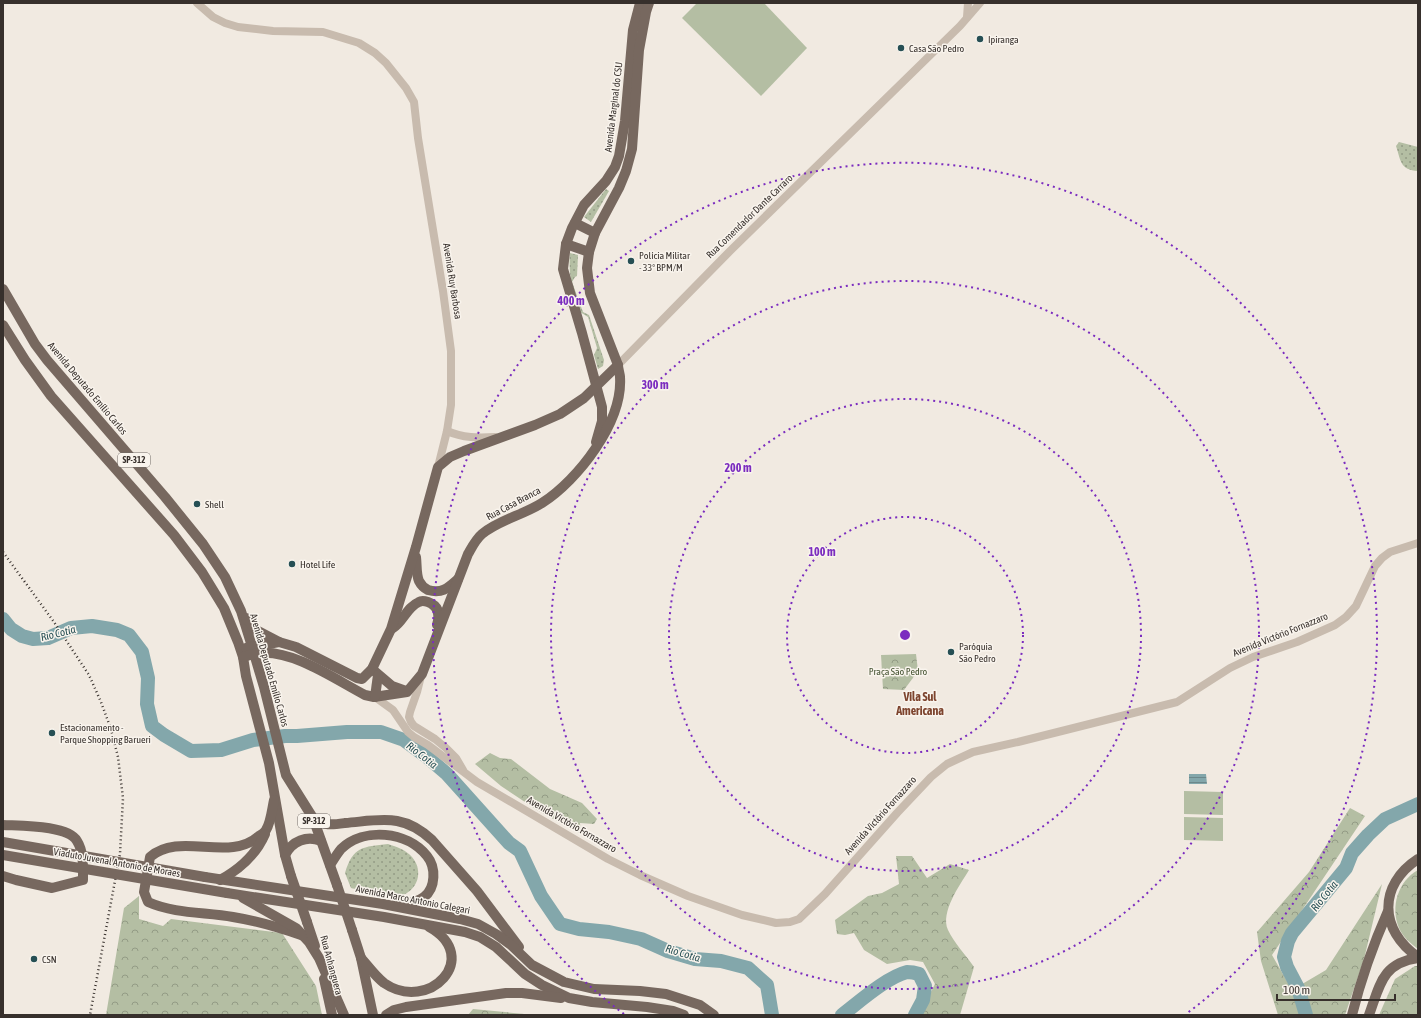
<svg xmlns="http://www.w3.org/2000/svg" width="1421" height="1018" font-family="'Asap Condensed',sans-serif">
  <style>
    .grass { fill: url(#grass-dots) }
    .forest { fill: url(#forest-crowns) }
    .garden { fill: #b4bea3 }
    .water { fill: url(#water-rules) }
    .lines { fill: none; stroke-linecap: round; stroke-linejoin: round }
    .river { stroke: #83a7ab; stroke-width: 14 }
    .minor { stroke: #c8bbae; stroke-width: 8 }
    .major { stroke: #77685f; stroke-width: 10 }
    .rail { stroke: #37302c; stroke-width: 2.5; stroke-dasharray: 1 3; stroke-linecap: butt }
    .major-bridge { stroke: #77685f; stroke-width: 10 }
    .ring { fill: none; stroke: #7b2cbf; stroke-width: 2; stroke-dasharray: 2 4 }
    .poi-dot { fill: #264f54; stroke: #f9f4ed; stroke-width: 1.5 }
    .labels { text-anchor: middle; stroke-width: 3; stroke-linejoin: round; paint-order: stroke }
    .shield { fill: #f9f4ed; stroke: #716b66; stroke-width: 1 }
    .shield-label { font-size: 9px; font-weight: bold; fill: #37302c }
    .poi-label { font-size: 10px; fill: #37302c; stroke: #f9f4ed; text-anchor: start }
    .street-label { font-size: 10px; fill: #37302c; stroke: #f9f4ed }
    .park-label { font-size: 10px; fill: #455332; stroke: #f9f4ed }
    .water-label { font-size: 11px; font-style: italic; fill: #264f54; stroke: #f9f4ed }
    .quarter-label { font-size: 12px; font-weight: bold; fill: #7d442e; stroke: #f9f4ed }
    .centre { fill: #7b2cbf; stroke: #f9f4ed; stroke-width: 2 }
    .ring-label { font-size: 12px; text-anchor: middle; font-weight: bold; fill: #7b2cbf; stroke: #f9f4ed; stroke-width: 3; stroke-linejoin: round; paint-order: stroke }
  </style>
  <defs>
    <pattern id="grass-dots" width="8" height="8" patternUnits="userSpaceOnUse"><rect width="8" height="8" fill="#b4bea3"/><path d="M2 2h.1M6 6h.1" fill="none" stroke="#939b85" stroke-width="1.8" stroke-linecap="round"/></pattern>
    <pattern id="forest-crowns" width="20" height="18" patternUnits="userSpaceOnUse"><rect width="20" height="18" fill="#b4bea3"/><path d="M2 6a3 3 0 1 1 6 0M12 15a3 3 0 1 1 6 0" fill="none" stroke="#939b85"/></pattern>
    <pattern id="water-rules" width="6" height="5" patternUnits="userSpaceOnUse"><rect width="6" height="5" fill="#83a7ab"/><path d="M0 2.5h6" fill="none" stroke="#6c888b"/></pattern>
  </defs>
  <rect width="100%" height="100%" fill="#f1eae1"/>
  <g class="grass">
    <path d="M1399 142 1418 147V171C1400 170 1401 161 1396 146Z"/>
    <path d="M606 189 609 191 591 222 584 217Z"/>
    <path d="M570 253 578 255 577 276 575 277 572 282 583 312 589 315 604 360 603 366 598 369 594 355 597 348 588 317 580 312C573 291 568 276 570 253Z"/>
    <path d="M388 844C397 847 406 850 412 857 424 871 418 891 400 896 394 898 360 890 351 888L345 873C353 846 363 847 388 844Z"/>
  </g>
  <g class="forest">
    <path d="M916 654 918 671 904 690 883 689 881 655Z"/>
    <path d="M490 753 500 758 511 759 550 789 582 803 597 819 594 824 580 823 581 834 537 810 501 786 475 764Z"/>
    <path d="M1350 808 1365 816 1272 955 1292 990 1326 970 1382 884 1364 959 1345 1015H1278L1261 961 1257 932 1309 872Z"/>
    <path d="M896 856H912L927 878 950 864 969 870C960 885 940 912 948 930 954 943 966 955 974 967L960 1015H919L935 984 923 962 910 960 887 964 864 950 854 933 845 935 837 934 835 920 868 896 882 893 899 884Z"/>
    <path d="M1418 870V949C1410 943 1403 937 1399 928 1390 907 1398 881 1418 870Z"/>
    <path d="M139 896V919L163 926 171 919 282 933 316 986 322 1015H106L124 908Z"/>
    <path d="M1415 966H1418V1015H1379L1395 979Z"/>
    <path d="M473 1009 535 1015H468Z"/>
  </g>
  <g class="garden">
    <path d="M697 3H764L807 48 761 96 682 18Z"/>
    <path d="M1184 791 1223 792V815L1184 814Z"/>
    <path d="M1184 817 1223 818V841L1184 840Z"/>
  </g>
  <path class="water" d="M1189 774H1206L1207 784H1189Z"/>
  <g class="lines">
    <g class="river">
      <path d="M3 619 11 629 22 636 33 639 48 638 71 628 92 626 117 630 129 635 142 652 148 678 147 704 152 726 164 735 191 751 221 750 253 740 285 736H297L347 732H381L404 740 426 756 447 774 509 843 520 851 541 896 560 924 579 929 609 932 641 939 668 951 695 959 721 961 748 968 767 985 772 1015"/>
      <path d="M842 1015C859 1002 887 977 907 972 911 972 916 973 919 974L925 986 923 1000 915 1015"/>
      <path d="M1306 1015 1298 988 1287 967 1284 957 1288 941 1292 933 1346 868 1352 853 1368 835 1385 819 1418 804"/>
    </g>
    <g class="minor">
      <path d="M197 3 213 17 225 23 238 27 273 31 323 32 359 43 375 53 386 63 406 88 414 102 418 138 443 291 451 351V405L447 431 438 467"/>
      <path d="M967 17 968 3"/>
      <path d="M618 365 730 251 960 26 980 3"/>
      <path d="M447 431C463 438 478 438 495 437"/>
      <path d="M421 676 417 692 410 712 409 717 411 722 414 726 435 739 446 748 456 758 463 770"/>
      <path d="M375 697 393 710 408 732 414 737 428 745 477 782 608 859 640 875 688 896 742 915 776 923 790 922 799 919 825 894 897 813 931 777 947 764 973 752 1018 742 1177 702 1230 668 1253 657 1297 642 1335 625 1346 617 1356 606 1375 566 1382 558 1390 552 1418 543"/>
    </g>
    <g class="major">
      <path d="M575 223 595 233"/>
      <path d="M566 244 589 252"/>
      <path d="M3 289 35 344 47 360 165 497 203 544 225 577 241 611 250 640 264 687 286 775 313 818 337 885"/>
      <path d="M3 325 25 360 51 396 174 535 202 572 224 608 238 642 243 657 246 676 269 763 285 855 291 876"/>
      <path d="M596 442 602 421V407L582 333 563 269 566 244 572 228 584 205 606 181 615 167 619 156 625 121 633 30 640 3"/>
      <path d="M416 557C417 565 416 574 419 581 421 585 424 588 428 590 442 594 448 588 458 579"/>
      <path d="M246 618 256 630 279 642"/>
      <path d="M393 628C403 622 407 607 419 602 422 600 425 601 428 602 439 606 440 615 437 625"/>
      <path d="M246 648 279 642 296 647 357 678 362 679 372 669 391 629 416 547 438 467 450 457 464 451 535 425 560 414 584 398 618 365"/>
      <path d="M243 657C248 656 255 653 260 653 294 650 336 680 365 695L374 697 407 692 422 674 468 554C472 547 476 539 482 534 499 520 523 515 542 503 578 480 623 422 620 377 620 374 618 369 618 365L590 293 587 268 589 252 595 233 619 188 626 171 632 149 639 50 646 12 649 3"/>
      <path d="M372 669 392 686 406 691"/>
      <path d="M375 697 378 675"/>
      <path d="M274 800C272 809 271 822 266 830 265 832 261 835 259 836 229 863 180 831 150 857L144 892 148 902C175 914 205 912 233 917 258 921 281 928 304 936"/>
      <path d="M313 818C325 826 331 825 345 823 382 820 403 813 432 840L477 891 519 947"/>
      <path d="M3 825C20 826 68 825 77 841 84 852 83 868 83 880L52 888 16 880 3 876"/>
      <path d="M285 855C292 841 307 835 321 841"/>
      <path d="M1418 859C1378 885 1379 930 1418 957"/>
      <path d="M330 865C334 859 337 854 341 849 364 827 407 831 427 856 436 867 436 888 424 897 416 903 406 904 397 903"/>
      <path d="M205 877 383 904 460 919 478 924 496 934 511 945 532 965 564 982 594 989 640 991 666 994 700 1005 714 1015"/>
      <path d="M220 880C240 869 256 855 265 834"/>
      <path d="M227 893 384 917 465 932 480 937 496 947 525 974 542 985 569 998 592 1002 647 1007 673 1011 684 1015"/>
      <path d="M243 898 296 928 309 942 319 958 344 1015"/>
      <path d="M307 922 315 946"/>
      <path d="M352 930 361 958 373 1015"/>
      <path d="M361 958C368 966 375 976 384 983 429 1014 483 957 429 927"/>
      <path d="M324 979 332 1015"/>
      <path d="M386 1015 394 1010 406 1007 506 993H522L561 998"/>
      <path d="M1352 1015C1361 979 1373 945 1388 911"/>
      <path d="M1369 1015C1380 985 1382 963 1418 958"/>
    </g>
    <path class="rail" d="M3 552 54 622 89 675 101 702 111 729 118 757 123 798 120 854 90 1015"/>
    <g class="major-bridge">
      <path d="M3 842 205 877"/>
      <path d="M3 855 227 893"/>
      <path d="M291 876 307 922"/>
      <path d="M337 885 352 930"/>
    </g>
  </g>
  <g class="ring">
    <circle cx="905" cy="635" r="118"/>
    <circle cx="905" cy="635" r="236"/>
    <circle cx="905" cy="635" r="354"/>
    <path d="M624 1014A472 472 0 1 1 1186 1014"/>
  </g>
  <g class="poi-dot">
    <circle cx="980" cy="39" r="4"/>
    <circle cx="901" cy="48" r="4"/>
    <circle cx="631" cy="261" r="4"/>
    <circle cx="197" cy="504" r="4"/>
    <circle cx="292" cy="564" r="4"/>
    <circle cx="951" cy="652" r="4"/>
    <circle cx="52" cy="733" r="4"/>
    <circle cx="34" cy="959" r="4"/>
  </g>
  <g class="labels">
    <g class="shield">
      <rect x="118" y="453" width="32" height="14" rx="3"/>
      <rect x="298" y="814" width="32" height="14" rx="3"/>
    </g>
    <g class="shield-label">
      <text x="134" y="463">SP-312</text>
      <text x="314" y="824">SP-312</text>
    </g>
    <g class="poi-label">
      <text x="988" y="43">Ipiranga</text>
      <text x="909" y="52">Casa São Pedro</text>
      <text x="639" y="259">Polícia Militar<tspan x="639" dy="12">- 33º BPM/M</tspan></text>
      <text x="205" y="508">Shell</text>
      <text x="300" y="568">Hotel Life</text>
      <text x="959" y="650">Paróquia<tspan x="959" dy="12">São Pedro</tspan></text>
      <text x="60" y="731">Estacionamento -<tspan x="60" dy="12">Parque Shopping Barueri</tspan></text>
      <text x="42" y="963">CSN</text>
    </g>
    <g class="street-label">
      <text transform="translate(613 107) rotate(-83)" y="4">Avenida Marginal do CSU</text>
      <text transform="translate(749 216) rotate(-44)" y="4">Rua Comendador Dante Carraro</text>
      <text transform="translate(453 281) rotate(81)" y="4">Avenida Ruy Barbosa</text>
      <text transform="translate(88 388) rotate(50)" y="4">Avenida Deputado Emílio Carlos</text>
      <text transform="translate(513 503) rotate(-28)" y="4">Rua Casa Branca</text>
      <text transform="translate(1280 634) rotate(-22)" y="4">Avenida Victório Fornazzaro</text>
      <text transform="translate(270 670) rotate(74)" y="4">Avenida Deputado Emílio Carlos</text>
      <text transform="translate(880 815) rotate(-48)" y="4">Avenida Victório Fornazzaro</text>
      <text transform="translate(572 824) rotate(30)" y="4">Avenida Victório Fornazzaro</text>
      <text transform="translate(117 862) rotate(10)" y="4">Viaduto Juvenal Antonio de Moraes</text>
      <text transform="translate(413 899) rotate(11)" y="4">Avenida Marco Antonio Calegari</text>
      <text transform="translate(332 965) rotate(75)" y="4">Rua Anhanguera</text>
    </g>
    <g class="park-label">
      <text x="898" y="675">Praça São Pedro</text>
    </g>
    <g class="water-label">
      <text transform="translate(58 633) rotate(-14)" y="4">Rio Cotia</text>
      <text transform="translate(422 755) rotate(38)" y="4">Rio Cotia</text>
      <text transform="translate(1324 896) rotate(-51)" y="4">Rio Cotia</text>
      <text transform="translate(683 953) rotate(17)" y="4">Rio Cotia</text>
    </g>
    <g class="quarter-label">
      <text x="920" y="701">Vila Sul<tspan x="920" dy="14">Americana</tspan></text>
    </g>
  </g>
  <circle cx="905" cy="635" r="6" class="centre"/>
  <g class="ring-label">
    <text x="571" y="305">400 m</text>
    <text x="655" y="389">300 m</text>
    <text x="738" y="472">200 m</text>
    <text x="822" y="556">100 m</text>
  </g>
  <rect width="1421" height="1018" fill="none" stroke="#37302c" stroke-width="8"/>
  <path d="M1277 994v6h118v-6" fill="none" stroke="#37302c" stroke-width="2"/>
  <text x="1283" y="994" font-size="12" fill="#37302c" stroke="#f9f4ed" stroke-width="3" paint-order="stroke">100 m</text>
</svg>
